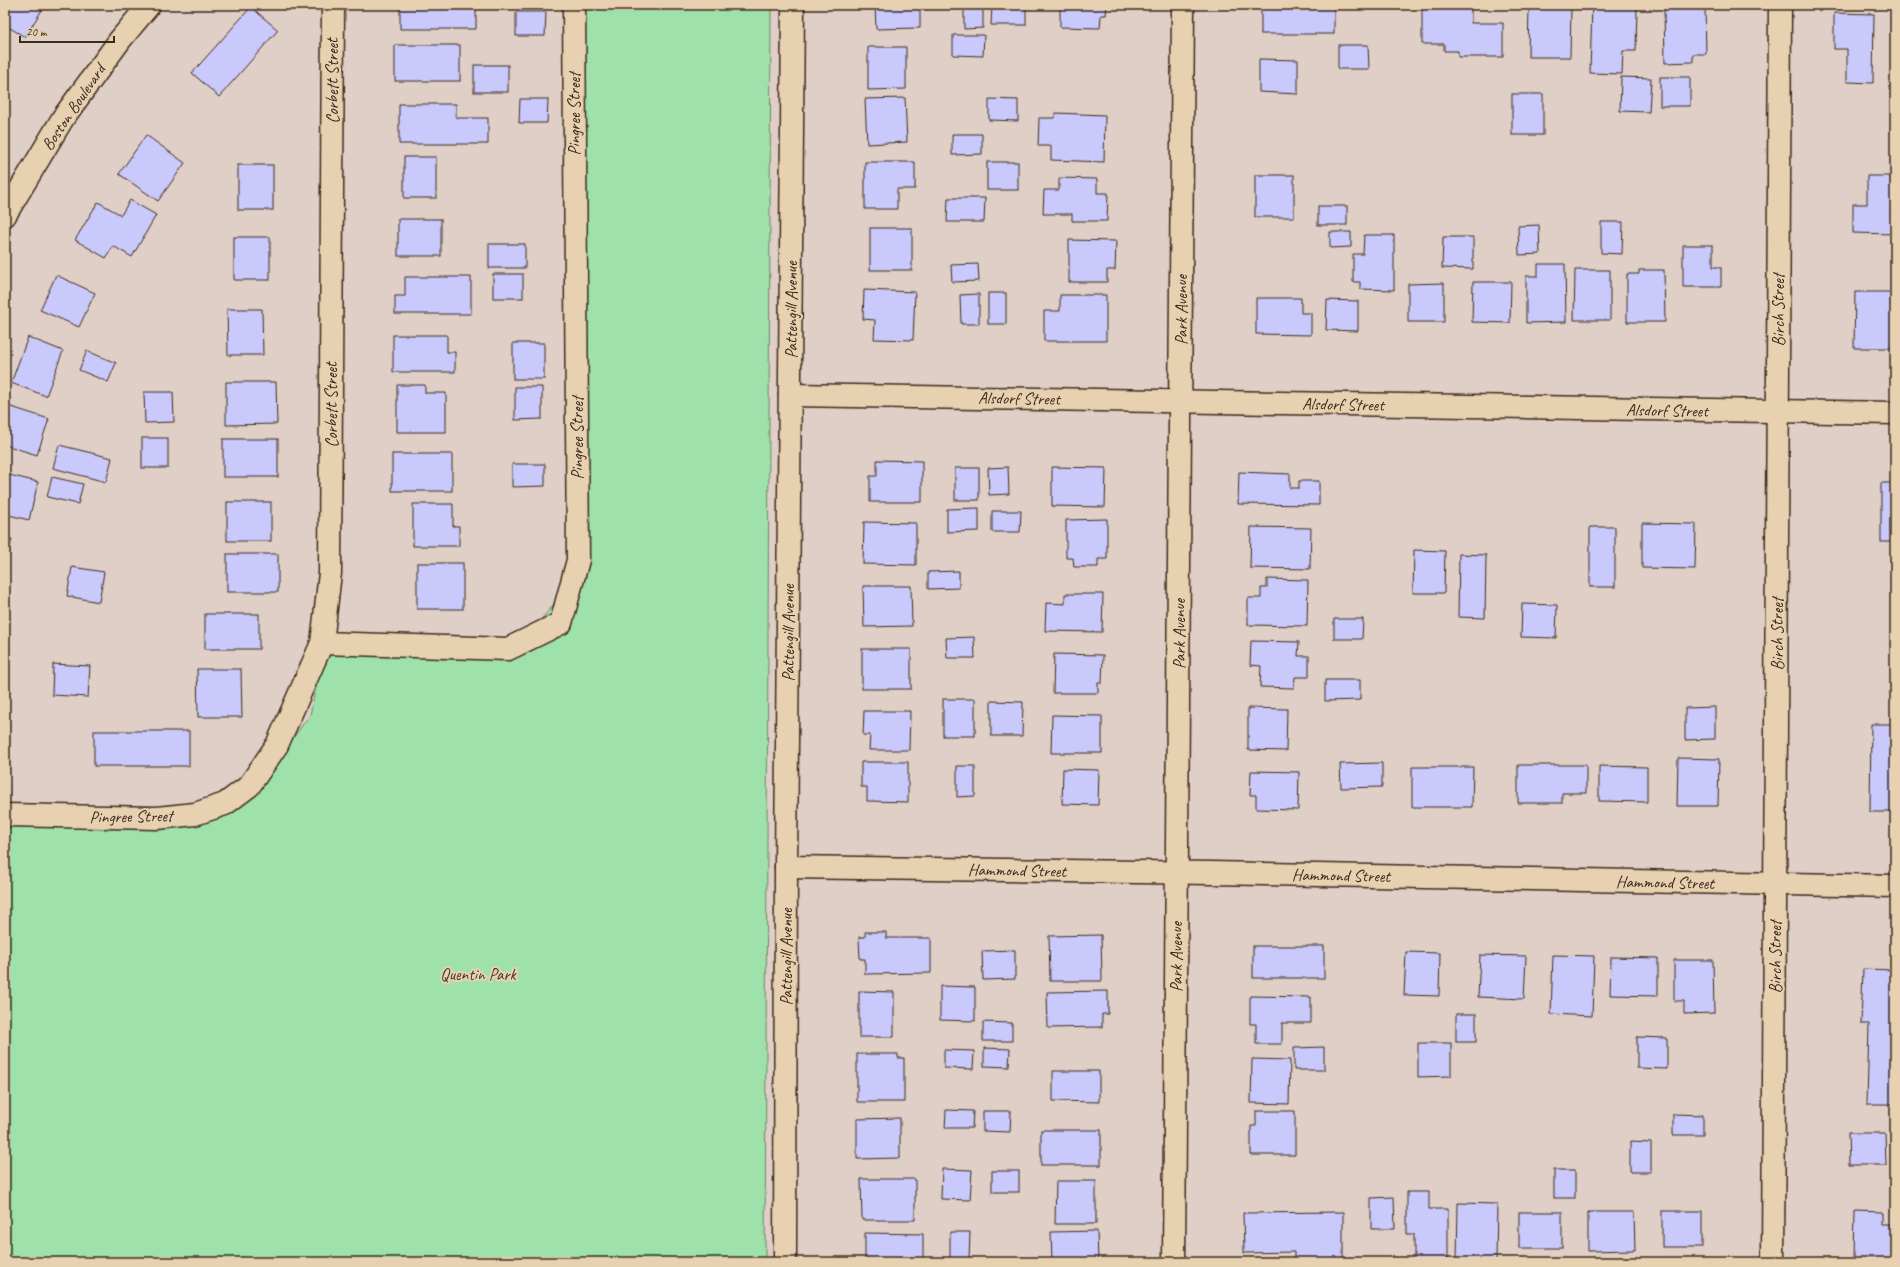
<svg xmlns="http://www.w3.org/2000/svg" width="1900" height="1267" font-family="Caveat,sans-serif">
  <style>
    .green { fill: #9ee1ab; stroke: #6c8664 }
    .building { fill: #c9c9fb; stroke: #3b2a1e }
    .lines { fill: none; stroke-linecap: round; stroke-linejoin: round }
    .minor-casing { stroke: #3b2a1e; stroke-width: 25 }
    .minor { stroke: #e8d1b0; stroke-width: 22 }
    .labels { text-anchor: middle; stroke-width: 4; stroke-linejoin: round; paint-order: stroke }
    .street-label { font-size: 17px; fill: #3b2a1e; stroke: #e8d1b0 }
    .park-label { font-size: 17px; fill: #453c2c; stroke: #e8d1b0 }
  </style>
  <rect width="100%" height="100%" fill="#dfcfc6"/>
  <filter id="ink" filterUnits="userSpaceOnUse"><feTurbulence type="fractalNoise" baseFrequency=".025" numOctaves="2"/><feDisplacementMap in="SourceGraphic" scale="8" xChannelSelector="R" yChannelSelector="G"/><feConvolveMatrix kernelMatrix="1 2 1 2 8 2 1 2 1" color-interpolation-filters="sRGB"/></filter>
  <g filter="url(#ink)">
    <path class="green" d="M571 5H771L765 1262H5V824L158 812 253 792 310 715 326 640 521 643 571 584Z"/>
    <g class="building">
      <path d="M5 5H45L25 37 5 25Z"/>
      <path d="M400 5 476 6V29H400Z"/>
      <path d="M875 5H920V28L876 29Z"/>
      <path d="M964 5H983V28L964 29Z"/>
      <path d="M992 5H1026V25H991Z"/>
      <path d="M1060 5H1107L1106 15H1101L1100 28 1060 27Z"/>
      <rect x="1261" y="5" width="73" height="29"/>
      <path d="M1422 5H1471V23H1503V57H1458V51H1444V44H1422Z"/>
      <path d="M1529 5H1558V8H1571L1570 57H1528Z"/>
      <path d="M1592 5H1637L1636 51H1623L1622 74 1590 73Z"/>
      <path d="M251 7 278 30 219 97 192 73Z"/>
      <path d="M1664 7H1705L1706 54H1693V62L1665 63Z"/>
      <path d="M516 12H546L545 36H516Z"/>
      <path d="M1834 13 1874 14 1873 83 1847 82V49H1834Z"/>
      <path d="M953 35H984L983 56 953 55Z"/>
      <rect x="395" y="45" width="65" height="36"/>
      <path d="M1338 45H1368L1369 69H1338Z"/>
      <path d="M868 47H906V89L868 90Z"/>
      <path d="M1259 59 1298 60V94L1259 92Z"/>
      <rect x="474" y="65" width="34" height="27"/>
      <path d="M1621 77 1651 78 1649 112 1620 111Z"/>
      <rect x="1660" y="77" width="30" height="29"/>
      <rect x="1512" y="94" width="31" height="41"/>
      <path d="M905 98 907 142 867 144 865 99Z"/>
      <path d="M520 99H548L547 123H519Z"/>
      <path d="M989 99 1018 100V121L989 120Z"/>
      <path d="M399 104H456V118H488V144H399Z"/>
      <path d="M1055 113 1105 115 1104 162 1051 160V146H1038L1039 118H1055Z"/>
      <path d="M952 134H982V154L952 155Z"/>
      <path d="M146 135 185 163 158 201 119 174Z"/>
      <rect x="404" y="157" width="32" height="41"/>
      <path d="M865 162H915V189H897V209H865Z"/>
      <rect x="987" y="162" width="31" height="28"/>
      <rect x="238" y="165" width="35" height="45"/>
      <rect x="1255" y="175" width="39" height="42"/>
      <path d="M1867 176H1895V234L1853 233V204H1867Z"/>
      <path d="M1059 178 1097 179V193H1108L1107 221H1072V214H1043L1044 190H1059Z"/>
      <path d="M948 198H985L984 222H947Z"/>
      <path d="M130 200 156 215 132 257 113 246 106 258 75 240 98 202 121 215Z"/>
      <rect x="1318" y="206" width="29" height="19"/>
      <rect x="398" y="219" width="43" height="37"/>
      <path d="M1601 222H1623L1622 254 1601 253Z"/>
      <path d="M1539 225 1540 254 1519 255 1518 226Z"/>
      <rect x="870" y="228" width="42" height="42"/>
      <path d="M1330 232H1351V247L1330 248Z"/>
      <path d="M1364 235H1394V290L1360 289V282H1353V254H1363Z"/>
      <rect x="234" y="237" width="36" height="43"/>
      <path d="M1443 237H1473V269L1442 268Z"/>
      <path d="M1069 240 1116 241 1115 270H1107V282H1069Z"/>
      <rect x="489" y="244" width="36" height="24"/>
      <path d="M1683 245H1713V267H1721V287H1683Z"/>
      <path d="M978 264 979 281 952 282 951 265Z"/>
      <path d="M1538 264H1565L1566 322 1526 323V276H1538Z"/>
      <path d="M1575 270H1610V320H1574Z"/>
      <path d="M1639 270H1664L1665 322H1627V274H1639Z"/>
      <rect x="493" y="274" width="30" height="24"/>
      <path d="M56 275 95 293 79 327 40 310Z"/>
      <path d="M405 277H471V314H395V296H405Z"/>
      <path d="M1473 282H1511L1510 323 1472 322Z"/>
      <path d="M1444 283V322H1408V284Z"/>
      <path d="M864 290 915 292 913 340 874 339 875 320 863 319Z"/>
      <path d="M1855 292H1895V348H1854Z"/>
      <rect x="988" y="293" width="18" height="31"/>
      <path d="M979 294V324H961L960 295Z"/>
      <path d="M1060 295H1106V341H1044V311H1060Z"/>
      <path d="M1256 298H1301V313H1311V335L1256 334Z"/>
      <path d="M1327 300 1358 301V331L1326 330Z"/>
      <path d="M227 309H262L263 355H228Z"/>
      <path d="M393 335H447V352H455V372H393Z"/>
      <path d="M28 337 63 351 46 396 11 383Z"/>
      <rect x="513" y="343" width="31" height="36"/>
      <path d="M87 351 116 363 108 382 79 370Z"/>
      <path d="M226 382H276L277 424 226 425Z"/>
      <path d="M397 385H425V393H446V432H397Z"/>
      <path d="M515 387H542V419L515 420Z"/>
      <path d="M144 392H173L174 422 145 423Z"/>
      <path d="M5 405 49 419 37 455 5 445Z"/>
      <rect x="142" y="438" width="26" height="30"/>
      <rect x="223" y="439" width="55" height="38"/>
      <path d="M59 445 112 458 106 482 53 468Z"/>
      <rect x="392" y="454" width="60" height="37"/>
      <path d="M877 460 922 461V502H870V476H877Z"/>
      <path d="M512 464H545V486L512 487Z"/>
      <path d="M1008 467 1009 494 989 495 988 468Z"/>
      <path d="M1052 467 1106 468 1105 507 1052 506Z"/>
      <rect x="955" y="468" width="24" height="32"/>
      <path d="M1239 472 1290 474V488H1299V481H1319V505L1238 504Z"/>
      <path d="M5 474 38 482 29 520 5 514Z"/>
      <path d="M52 477 83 484 78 504 47 497Z"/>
      <rect x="1881" y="483" width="14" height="59"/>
      <rect x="227" y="502" width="44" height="39"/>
      <path d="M413 504H453V526H459V546H413Z"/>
      <path d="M979 508V531L947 532V509Z"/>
      <path d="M992 511H1021L1020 532H992Z"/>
      <path d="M1107 519V559H1098V567H1074L1073 558H1066V520Z"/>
      <path d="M864 522 916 523V565L863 564Z"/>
      <path d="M1642 523 1696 524 1695 569 1642 568Z"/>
      <path d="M1251 527 1311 528 1310 569 1250 568Z"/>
      <rect x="1590" y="527" width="25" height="60"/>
      <path d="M5 537 12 539 5 568Z"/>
      <path d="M1414 550 1445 551 1444 593H1413Z"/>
      <rect x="227" y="554" width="51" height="38"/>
      <path d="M1459 554 1486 555 1485 618 1458 617Z"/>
      <rect x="417" y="563" width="46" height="46"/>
      <path d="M72 567 104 572 99 602 67 596Z"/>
      <path d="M959 571V588L928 589V572Z"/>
      <path d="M1267 579 1308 580 1307 626 1248 625V598H1261V588H1267Z"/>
      <path d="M863 586H911L912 626 864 627Z"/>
      <path d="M1065 594H1103L1102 632 1045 631 1046 603 1065 604Z"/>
      <path d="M1522 604 1557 605 1556 638 1521 637Z"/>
      <rect x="205" y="614" width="54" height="35"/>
      <path d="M1334 619H1363L1362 639H1334Z"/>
      <path d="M974 637 975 658H947L946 638Z"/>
      <path d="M1251 641 1299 642 1298 656H1309V677H1295L1294 688 1260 687 1261 666 1250 665Z"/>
      <rect x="862" y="649" width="49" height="40"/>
      <path d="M1054 654 1103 655 1102 683H1098V693H1053Z"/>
      <path d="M53 664 90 666 88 697 52 695Z"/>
      <path d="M197 669H241L242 717H198Z"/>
      <path d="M1325 680H1360V700L1325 701Z"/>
      <rect x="943" y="699" width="32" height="37"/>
      <path d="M991 701 1023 702 1022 736H991Z"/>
      <path d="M1715 707V739L1685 740V708Z"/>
      <path d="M1248 708 1287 709 1286 751 1248 750Z"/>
      <path d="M864 711H910L909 750H869L870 735H863Z"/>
      <path d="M1052 715 1102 716V753H1051Z"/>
      <path d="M1871 724H1895V812H1870Z"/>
      <rect x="94" y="731" width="95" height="35"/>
      <path d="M1678 758 1719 759 1718 806H1677Z"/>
      <path d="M861 762H908V802L867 801V787H861Z"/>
      <path d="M1382 763V787L1341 788 1340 764Z"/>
      <path d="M1518 765H1586V793H1562V803H1518Z"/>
      <path d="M957 766H975V796L957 797Z"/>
      <path d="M1599 766 1647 767V802L1599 801Z"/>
      <path d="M1412 767H1473L1472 807H1412Z"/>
      <path d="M1063 769 1099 770 1098 805 1062 804Z"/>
      <path d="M1251 771 1299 772 1298 810 1256 809V795H1250Z"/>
      <path d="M865 932H886V938H931V973L865 974V959H860L859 937H865Z"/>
      <path d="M1101 935 1102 981H1050L1049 936Z"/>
      <rect x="1253" y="946" width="71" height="32"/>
      <path d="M1015 950V979L983 980 982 951Z"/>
      <path d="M1406 952 1440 953 1439 996 1404 995Z"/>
      <path d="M1480 955 1526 956 1524 999 1478 997Z"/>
      <path d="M1553 955 1594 956 1592 1016 1551 1014Z"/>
      <path d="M1611 957 1658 958V996L1610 995Z"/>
      <path d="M1674 960H1713L1714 1013 1684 1014V1001H1674Z"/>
      <path d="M1863 969 1895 970V1104H1867L1869 1024H1861Z"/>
      <path d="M940 986 975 987V1021L940 1020Z"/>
      <path d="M859 991 894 992V1037H859Z"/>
      <path d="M1108 991V1014H1102V1027L1048 1028 1047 992Z"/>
      <path d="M1250 996 1311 997V1023H1282V1044H1256V1024H1250Z"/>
      <rect x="1456" y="1014" width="20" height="28"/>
      <path d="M983 1022 1012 1023V1041H983Z"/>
      <path d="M1637 1037 1667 1038V1069L1637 1068Z"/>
      <path d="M1418 1043H1451V1076L1418 1077Z"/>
      <path d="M1324 1047V1070H1294V1048Z"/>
      <path d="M984 1048 1010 1049 1009 1067 984 1066Z"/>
      <path d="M944 1050 974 1051 973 1069 944 1068Z"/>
      <path d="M857 1054H898V1058H904V1102H857Z"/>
      <path d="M1252 1059 1290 1060 1289 1104 1251 1103Z"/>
      <path d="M1053 1071H1099V1102L1053 1101Z"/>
      <path d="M946 1110 973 1111 972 1128H945Z"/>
      <path d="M983 1111H1011L1010 1132 983 1131Z"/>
      <path d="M1256 1111H1295V1155H1251V1126H1256Z"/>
      <path d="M1673 1114 1703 1115V1135H1673Z"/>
      <path d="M900 1118V1158L857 1159V1119Z"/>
      <rect x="1041" y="1130" width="60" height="35"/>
      <path d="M1848 1133H1885L1886 1165H1849Z"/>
      <path d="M1630 1142 1651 1143V1172H1630Z"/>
      <path d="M942 1169 972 1170 970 1200 941 1199Z"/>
      <rect x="1554" y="1170" width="21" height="28"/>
      <rect x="992" y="1171" width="27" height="21"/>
      <path d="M861 1179H915V1220H862Z"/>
      <path d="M1056 1181H1096V1224H1055Z"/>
      <path d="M1407 1192H1429V1209H1448V1261L1414 1262V1234H1407Z"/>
      <path d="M1394 1197 1395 1229H1371V1198Z"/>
      <path d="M1458 1203 1497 1204 1496 1262 1457 1261Z"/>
      <rect x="1662" y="1211" width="40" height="36"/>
      <path d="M1855 1211 1884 1212V1223H1895V1260L1854 1259Z"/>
      <path d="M1343 1212V1260H1294V1252L1244 1253 1243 1213Z"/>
      <rect x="1519" y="1212" width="43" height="36"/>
      <path d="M1588 1212H1634L1635 1250 1588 1251Z"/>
      <path d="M1097 1231 1098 1262H1052L1051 1232Z"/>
      <path d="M950 1232H970L969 1260H950Z"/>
      <path d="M865 1233 923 1234V1262H865Z"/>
    </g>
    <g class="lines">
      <g class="minor-casing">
        <g id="minor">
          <path d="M5 215 63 118 120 40 149 5"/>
          <path d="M790 395 1895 413"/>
          <path d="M322 643 508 649 561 623 578 560 574 5"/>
          <path d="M5 815 157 818 195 814 225 804 249 786 277 745 322 643 330 573 333 5"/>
          <path d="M786 867 1211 873 1895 886"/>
          <path d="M785 1262 786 867 793 5"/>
          <path d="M1174 1262 1183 5"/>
          <path d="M1773 1262 1780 5"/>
        </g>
      </g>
      <use href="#minor" class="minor"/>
    </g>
  </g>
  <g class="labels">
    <g class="street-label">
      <text transform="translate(332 81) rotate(-90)" y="6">Corbett Street</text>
      <text transform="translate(73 107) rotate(-56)" y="6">Boston Boulevard</text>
      <text transform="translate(574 114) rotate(-90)" y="6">Pingree Street</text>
      <text transform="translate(791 310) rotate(-90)" y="6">Pattengill Avenue</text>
      <text transform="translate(1181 310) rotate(-90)" y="6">Park Avenue</text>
      <text transform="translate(1778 310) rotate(-90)" y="6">Birch Street</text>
      <text transform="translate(1019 398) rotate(1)" y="6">Alsdorf Street</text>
      <text transform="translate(1343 404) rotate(1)" y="6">Alsdorf Street</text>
      <text transform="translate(331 405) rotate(-90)" y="6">Corbett Street</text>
      <text transform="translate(1667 410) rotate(1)" y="6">Alsdorf Street</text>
      <text transform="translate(577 438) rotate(-90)" y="6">Pingree Street</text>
      <text transform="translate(788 633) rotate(-90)" y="6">Pattengill Avenue</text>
      <text transform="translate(1179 634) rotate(-90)" y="6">Park Avenue</text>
      <text transform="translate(1777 634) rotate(-90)" y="6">Birch Street</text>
      <text transform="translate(131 816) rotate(-1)" y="6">Pingree Street</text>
      <text transform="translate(1017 870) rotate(1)" y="6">Hammond Street</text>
      <text transform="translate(1341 875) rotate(1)" y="6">Hammond Street</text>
      <text transform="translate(1665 882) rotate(1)" y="6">Hammond Street</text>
      <text transform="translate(786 957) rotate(-90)" y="6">Pattengill Avenue</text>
      <text transform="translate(1176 957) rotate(-90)" y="6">Park Avenue</text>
      <text transform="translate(1775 957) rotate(-90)" y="6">Birch Street</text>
    </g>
    <g class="park-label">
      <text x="478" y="980">Quentin Park</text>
    </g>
  </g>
  <rect width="1900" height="1267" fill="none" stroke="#e8d1b0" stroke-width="20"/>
  <rect x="10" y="10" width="1880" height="1247" fill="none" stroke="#3b2a1e" stroke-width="1.5" filter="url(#ink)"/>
  <path d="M20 36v6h94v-6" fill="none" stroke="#3b2a1e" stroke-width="2"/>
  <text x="26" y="36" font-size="12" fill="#3b2a1e" stroke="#e8d1b0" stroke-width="3" paint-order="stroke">20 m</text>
</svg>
